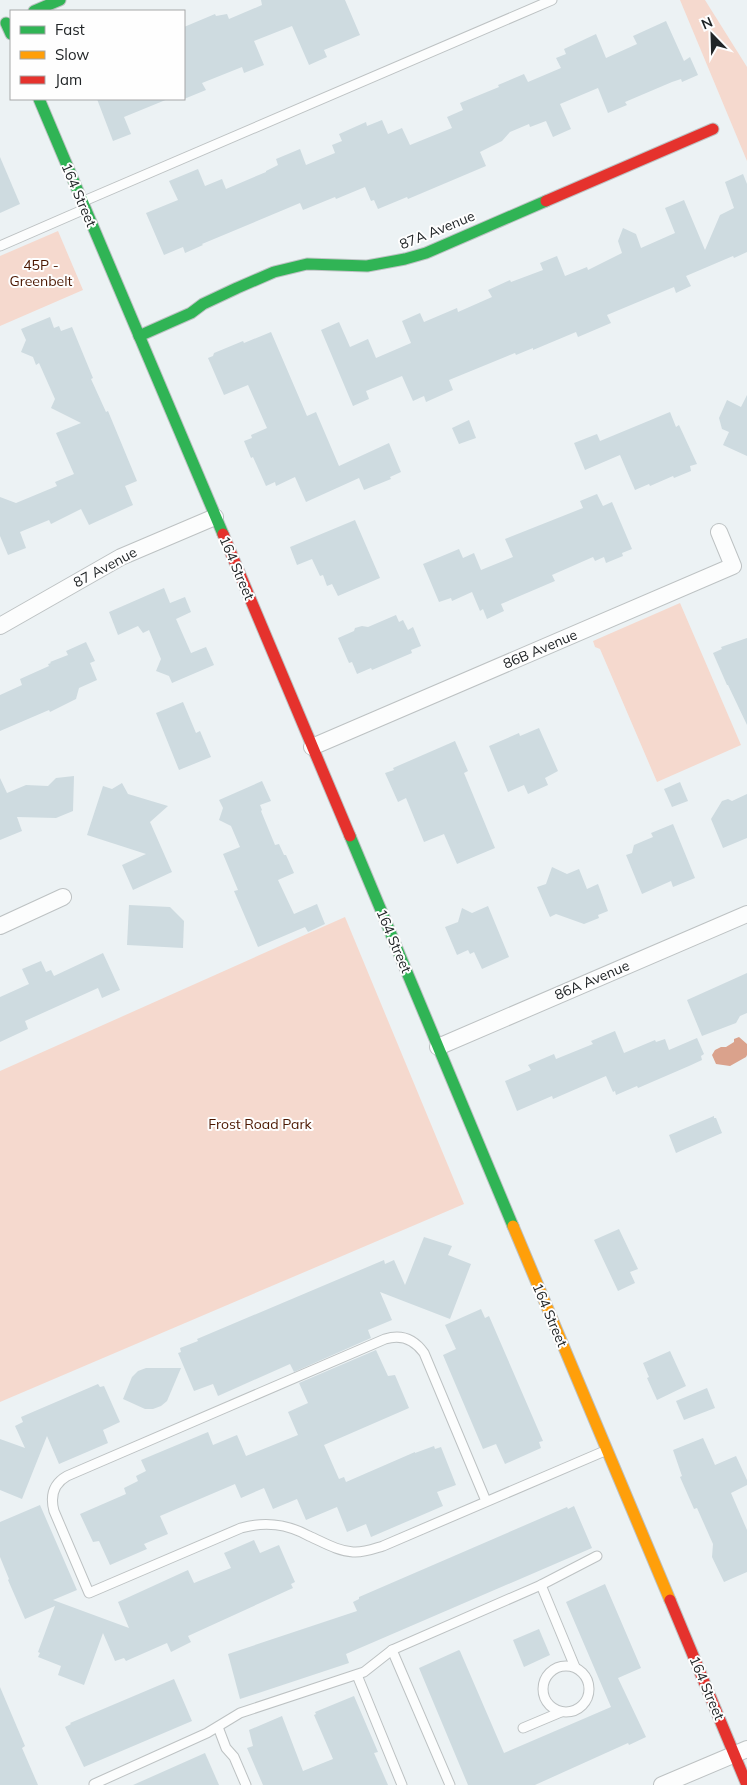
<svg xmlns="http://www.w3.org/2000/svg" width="747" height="1785" font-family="Mulish,sans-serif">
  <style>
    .green { fill: #f5d9ce }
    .water { fill: #daa28c }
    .building { fill: #cedbe0 }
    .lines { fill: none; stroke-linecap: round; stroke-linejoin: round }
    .lane-casing { stroke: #bdc2c3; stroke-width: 11 }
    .street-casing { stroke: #bdc2c3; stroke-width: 18 }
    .fast-casing { stroke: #bdc2c3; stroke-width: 13 }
    .slow-casing { stroke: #bdc2c3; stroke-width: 13 }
    .jam-casing { stroke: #bdc2c3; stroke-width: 13 }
    .lane { stroke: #fcfdfd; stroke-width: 9 }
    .street { stroke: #fcfdfd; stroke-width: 16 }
    .fast { stroke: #30b455; stroke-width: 11 }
    .slow { stroke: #ff9f0a; stroke-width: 11 }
    .jam { stroke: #e5322d; stroke-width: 11 }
    .labels { text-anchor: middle; stroke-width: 4; stroke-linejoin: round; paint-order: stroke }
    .street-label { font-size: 14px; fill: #212527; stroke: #fefefe }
    .park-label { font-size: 14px; fill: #4b1700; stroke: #fefefe }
  </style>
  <rect width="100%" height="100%" fill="#ecf2f4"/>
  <g class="green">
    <path d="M680 0H705L747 67V161Z"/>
    <path d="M58 231 83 290 0 326V256Z"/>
    <path d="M680 603 741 745 657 782 600 649 595 647 593 641Z"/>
    <path d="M345 917 464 1204 0 1402V1071Z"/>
  </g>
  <path class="water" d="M739 1037 747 1044V1055L746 1057 730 1066 716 1064 712 1055 715 1050 721 1047H726L734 1042V1039Z"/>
  <g class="building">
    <path d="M261 0H345L360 35 324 50 327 57 309 65 292 26 254 41 264 65 244 73 242 67 202 83 206 90 184 99V27L215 14 216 16 227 14 229 19 262 5Z"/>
    <path d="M666 21 684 61 690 57 698 75 682 82 681 79 672 82 625 102 627 105 608 113 598 88 560 104 571 129 553 137 546 121 530 127 529 124 510 132 502 141 480 152 486 166 408 199 407 197 378 209 374 200 371 201 365 187 336 199 335 197 303 210 300 203 202 244 203 245 185 253 183 247 164 255 146 213 178 200 169 181 198 169 205 186 222 179 226 189 266 172V171L278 165 276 159 300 149 306 165 335 153 332 145 342 141 339 134 366 122 367 126 382 120 388 134 402 128 410 145 452 128 447 117 463 110 460 103 499 87 498 85 524 74 528 82 561 68 556 58 566 54 564 49 596 34 606 58 637 44 633 36Z"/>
    <path d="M97 99H168L124 117 131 134 113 141Z"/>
    <path d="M0 157 20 204 0 213Z"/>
    <path d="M743 174 747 184V252L734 258 733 256 686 276 691 286 676 293 674 287 607 315 611 323 578 337 576 332 533 350V348L516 355 515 353 449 380 453 390 426 402 424 396 413 401 402 376 366 391 369 399 353 406 321 330 339 322 350 347 368 339 376 358 411 343 402 321 420 313 424 322 457 308 458 312 492 297 488 290 510 280 511 282 543 270 540 263 557 256 565 276 587 267 588 270 622 253 618 241 623 228 636 234 641 248 675 233 665 208 684 200 705 250 720 215 734 208 725 182Z"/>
    <path d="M50 317 54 328 59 326 61 331 72 327 93 378 91 379 106 412 108 411 137 481 125 486 133 505 89 525 81 509 51 524 49 520 20 532 26 548 8 555 0 536V497L16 503 57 486 55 482 74 474 56 433 81 423 51 408 55 399 39 363 36 365 33 357 21 352 26 340 21 329Z"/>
    <path d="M271 332 307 416 316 412 339 466 389 443 401 472 390 477 391 479 364 490 359 478 306 502 295 477 276 486 275 482 266 486 253 457 251 458 244 441 252 438 251 435 267 428 248 385 224 395 208 358 213 356 214 353 243 341 244 343Z"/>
    <path d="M747 395V456L723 445 729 432 722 429 719 418 727 400 741 407Z"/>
    <path d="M670 412 676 427 679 425 697 464 690 466 691 471 674 478 673 476 650 486 649 484 635 490 620 455 585 470 574 443 597 434 600 441Z"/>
    <path d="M469 420 476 438 459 444 452 428Z"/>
    <path d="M597 494 603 506 612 502 632 549 622 553 623 556 606 563 604 557 595 561 593 557 552 575 555 581 501 604 504 611 487 619 483 609 480 611 472 592 452 601 451 598 439 602 423 564 459 549 463 558 474 553 481 570 513 557 505 539 583 508 580 501Z"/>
    <path d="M355 520 380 578 338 596 332 584 327 586 323 575 320 576 312 559 297 565 290 547Z"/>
    <path d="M164 588 170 603 185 597 191 612 176 619 191 653 206 647 214 665 172 683 169 676 156 671 161 659 149 630 143 633 138 626 118 635 109 612Z"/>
    <path d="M396 615 399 622 403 620 408 630 413 627 421 646 411 650 412 653 372 670 371 668 357 674 352 662 349 663 338 638 354 631 355 628 362 626 368 627Z"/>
    <path d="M747 638V725L728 685H727L713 653 722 649 721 647Z"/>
    <path d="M86 642 95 661 90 663 97 680 79 688 76 699 50 712 49 710 0 731V695L22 685 20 679 49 666 48 664 51 663 50 662 68 655 66 651Z"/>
    <path d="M183 702 196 733 200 731 211 757 179 770 156 713Z"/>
    <path d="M539 728 558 771 545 778 548 785 528 794 524 785 508 792 489 746 519 733 520 736Z"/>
    <path d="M455 741 468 771 464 773 495 848 457 864 444 834 424 842 406 798 398 802 385 773 394 770 393 768Z"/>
    <path d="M74 776 73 811 56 818 17 817 22 831 0 840V778L7 793 26 785 48 786 56 778Z"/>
    <path d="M262 781 271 801 260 805 262 810 261 811 275 845 279 844 284 855H286L294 873 278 880 294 914 317 904 325 924 308 932 305 927 258 947 234 891 238 890 223 854 240 847 231 826 219 820 223 808 219 800Z"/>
    <path d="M680 782 688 801 672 807 664 789Z"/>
    <path d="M122 783 128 794 168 806 150 822 172 872 133 890 122 865 146 854 87 835 103 786 112 789Z"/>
    <path d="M747 794V838L723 848 711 819 722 801 728 799 732 801Z"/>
    <path d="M673 824 695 878 673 887 671 881 642 894 626 855 632 853 634 845 653 837 651 833Z"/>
    <path d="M552 867 567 874 579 869 587 889 598 884 608 911 598 915 599 918 584 924 556 914 550 917 537 887 546 884Z"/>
    <path d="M129 905 170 907 184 921 183 948 127 945Z"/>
    <path d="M488 906 509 957 482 969 474 952 470 954 468 950 457 955 445 927 458 922 462 908 472 913Z"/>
    <path d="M103 953 120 990 102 998 98 988 25 1021 28 1029 0 1042V997L29 984 22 969 41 961 46 972 51 970 54 976Z"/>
    <path d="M747 973V1013L740 1016 736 1023 702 1036 687 1000Z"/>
    <path d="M615 1031 624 1053 655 1040 656 1042 665 1039 669 1050 697 1038 704 1054 701 1056 702 1060 689 1066 638 1088 637 1086 616 1095 615 1091 613 1092 606 1076 553 1099 552 1096 517 1111 505 1081 531 1070 528 1065 554 1054 556 1059 593 1044 591 1041Z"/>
    <path d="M714 1116V1118H716L722 1133 676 1153 669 1135Z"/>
    <path d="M619 1229 638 1269 630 1272 635 1283 618 1291 594 1240Z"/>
    <path d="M424 1237 452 1246 448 1255 471 1264 450 1319 380 1292 392 1320 368 1330 371 1338 294 1372 290 1364 218 1396 213 1384 194 1391 178 1353 181 1352 180 1348 198 1341 197 1339 384 1260 385 1264 394 1260 405 1285Z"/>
    <path d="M481 1309 485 1318 489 1316 543 1441 539 1442 541 1448 505 1464 496 1444 483 1449 443 1355 456 1349 445 1325Z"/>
    <path d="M376 1350 388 1376 395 1375 409 1408 324 1445 339 1479 344 1477 346 1482 415 1452V1453L434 1446 435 1449 441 1447 456 1485 437 1492 443 1506 371 1537 366 1524 347 1532 337 1507 306 1520 297 1499 273 1509 264 1488 241 1498 235 1484 160 1516 168 1534 144 1544 147 1549 110 1565 99 1541 93 1542 80 1514 126 1494 124 1488 138 1481 136 1476 146 1471 141 1460 208 1432 213 1445 237 1435 246 1456 298 1435 288 1412 308 1403 299 1383Z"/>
    <path d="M670 1351 686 1386 657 1400 647 1378 649 1377 643 1363Z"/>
    <path d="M146 1368H181L167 1401 161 1406 153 1409H145L123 1399 132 1377 138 1371Z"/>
    <path d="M98 1384 100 1387 104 1386 120 1422 103 1430 108 1443 59 1464 47 1436 22 1499 0 1490V1439L25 1448 15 1426 23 1422 21 1417Z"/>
    <path d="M707 1388 715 1408 684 1420 676 1401Z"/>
    <path d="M703 1438 715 1465 736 1456 747 1480V1485L731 1493 747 1530V1572L724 1582 712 1557 713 1544 697 1508 694 1509 680 1477 682 1476 673 1450Z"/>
    <path d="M40 1505 77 1590 53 1600 129 1628 118 1602 188 1570 194 1583 231 1568 224 1553 254 1540 260 1553 279 1545 295 1582 291 1584 293 1588 188 1636 191 1642 171 1652 167 1643 126 1661 124 1658 115 1661 103 1633 84 1685 58 1675 61 1666 38 1657 40 1653 38 1652 55 1606 25 1619 8 1580 9 1579 0 1557V1522Z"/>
    <path d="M574 1506 592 1548 346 1654 349 1663 240 1699 228 1654 357 1611 353 1602 359 1599V1597L567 1507 568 1509Z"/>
    <path d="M605 1584 641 1668 618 1678 646 1737 629 1745 628 1743 535 1785H468L419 1668 459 1650 460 1651 504 1753 611 1707 566 1602Z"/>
    <path d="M539 1629 550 1655 524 1667 513 1640Z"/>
    <path d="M174 1679 192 1721 84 1767 65 1727 71 1724 70 1723Z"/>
    <path d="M0 1687 25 1746 22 1748 38 1785H0Z"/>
    <path d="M354 1696 378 1752 374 1753 388 1785H263L247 1748 253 1746 249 1730 282 1716 303 1771 333 1759 314 1715 316 1714 315 1712Z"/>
    <path d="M205 1753 219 1785H133Z"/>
  </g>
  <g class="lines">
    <g class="lane-casing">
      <g id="lane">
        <path d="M84 201 552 0"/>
        <path d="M0 246 85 209"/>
        <path d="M486 1501 424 1353C414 1339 401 1334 385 1339L67 1476C53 1484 50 1496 54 1511L89 1593 241 1528C266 1521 287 1524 309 1536 323 1542 337 1551 353 1552 363 1553 373 1549 383 1546L607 1450"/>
        <path d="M541 1585 575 1667"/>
        <path d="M392 1650 450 1785"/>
        <circle cx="566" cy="1689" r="23"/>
        <path d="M357 1675 402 1785"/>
        <path d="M218 1727 226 1748 234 1757 246 1785"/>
        <path d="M523 1728 561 1712"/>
        <path d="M94 1784 207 1733 240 1713 364 1672 392 1650 541 1585 597 1556"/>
      </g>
    </g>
    <g class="street-casing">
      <g id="street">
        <path d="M0 626 121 557 215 517"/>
        <path d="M312 747 733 566 719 532"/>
        <path d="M0 926 63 897"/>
        <path d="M438 1047 747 914"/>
        <path d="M662 1785 747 1749"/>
      </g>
    </g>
    <g class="fast-casing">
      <g id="fast">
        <path d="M34 11 60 0"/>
        <path d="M6 23 11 34"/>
        <path d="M39 99 223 534"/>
        <path d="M139 336 191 313 203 304 237 288 274 272 307 264 367 266 405 259 426 253 546 201"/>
        <path d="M350 836 513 1226"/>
      </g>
    </g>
    <g class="slow-casing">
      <path id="slow" d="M513 1226 670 1600"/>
    </g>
    <g class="jam-casing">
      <g id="jam">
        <path d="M546 201 713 129"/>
        <path d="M223 534 350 836"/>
        <path d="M670 1600 747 1785"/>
      </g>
    </g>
    <use href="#lane" class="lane"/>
    <use href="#street" class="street"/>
    <use href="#fast" class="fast"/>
    <use href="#slow" class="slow"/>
    <use href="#jam" class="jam"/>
  </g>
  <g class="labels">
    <g class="street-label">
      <text transform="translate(79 195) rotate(67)" y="5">164 Street</text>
      <text transform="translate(437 230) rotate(-22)" y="5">87A Avenue</text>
      <text transform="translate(105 567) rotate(-28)" y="5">87 Avenue</text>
      <text transform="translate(237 568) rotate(67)" y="5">164 Street</text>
      <text transform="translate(540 649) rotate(-23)" y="5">86B Avenue</text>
      <text transform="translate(394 941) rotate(67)" y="5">164 Street</text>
      <text transform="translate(592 980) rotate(-23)" y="5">86A Avenue</text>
      <text transform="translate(550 1315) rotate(67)" y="5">164 Street</text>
      <text transform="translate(707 1688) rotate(67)" y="5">164 Street</text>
    </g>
    <g class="park-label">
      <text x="41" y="270">45P -<tspan x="41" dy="16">Greenbelt</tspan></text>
      <text x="260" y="1129">Frost Road Park</text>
    </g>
  </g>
  <rect x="10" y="10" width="175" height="90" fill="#fefefe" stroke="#a6a7a8"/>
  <rect x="20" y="26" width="25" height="8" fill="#30b455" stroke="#a6a7a8"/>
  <text x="55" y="35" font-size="15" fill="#212527">Fast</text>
  <rect x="20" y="51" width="25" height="8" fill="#ff9f0a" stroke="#a6a7a8"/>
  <text x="55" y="60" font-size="15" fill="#212527">Slow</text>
  <rect x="20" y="76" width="25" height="8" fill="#e5322d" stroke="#a6a7a8"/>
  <text x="55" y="85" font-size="15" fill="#212527">Jam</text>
  <g transform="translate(712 35) rotate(337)" stroke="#fefefe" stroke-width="4" paint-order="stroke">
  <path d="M0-4L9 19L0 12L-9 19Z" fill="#212527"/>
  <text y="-8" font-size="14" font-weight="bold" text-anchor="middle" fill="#212527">N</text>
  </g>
</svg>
